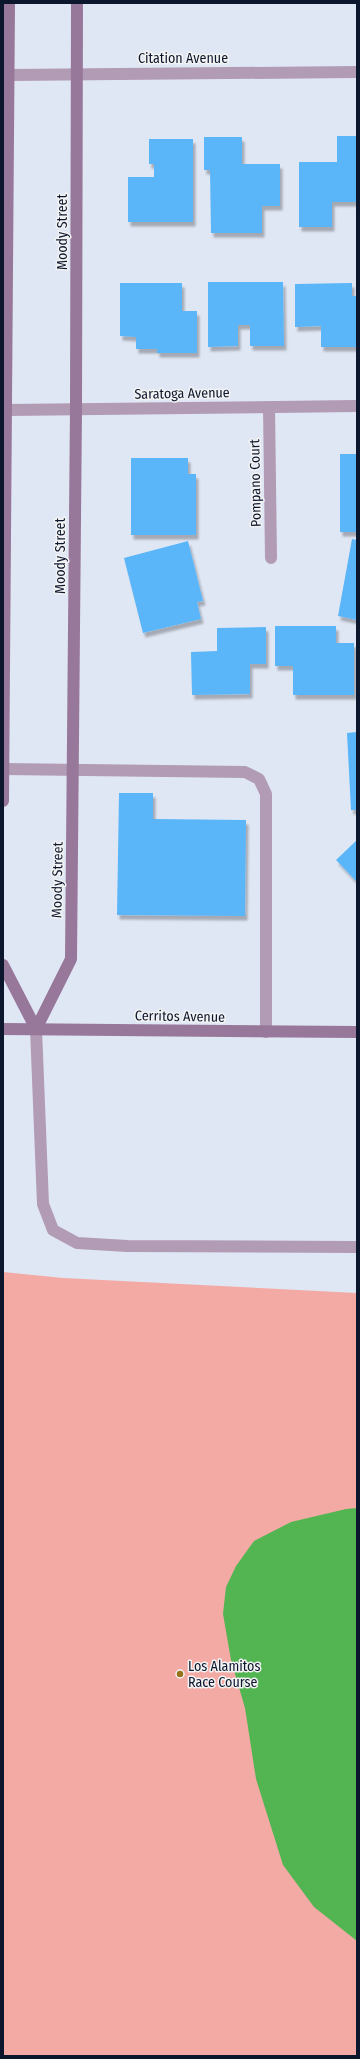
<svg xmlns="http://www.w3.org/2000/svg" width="360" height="2059" font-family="'Fira Sans Condensed',sans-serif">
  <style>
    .green { fill: #f3aaa5 }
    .water { fill: #53b452 }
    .building { fill: #5ab5f9; filter: url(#shadow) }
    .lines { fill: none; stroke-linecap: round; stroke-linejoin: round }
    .service { stroke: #b29bb4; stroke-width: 12 }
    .minor { stroke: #b29bb4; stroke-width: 12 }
    .secondary { stroke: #97779a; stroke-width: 12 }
    .poi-dot { fill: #97721c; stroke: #f3f3f3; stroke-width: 1.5 }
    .labels { text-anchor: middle; stroke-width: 3; stroke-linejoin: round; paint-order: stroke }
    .street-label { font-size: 14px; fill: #0c172e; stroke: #f3f3f3 }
    .poi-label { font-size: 14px; fill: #0c172e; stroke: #f3f3f3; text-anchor: start }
  </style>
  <defs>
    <filter id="shadow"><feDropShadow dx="2.5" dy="4.5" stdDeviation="1" flood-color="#0004"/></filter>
  </defs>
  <rect width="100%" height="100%" fill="#e0e7f4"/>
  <path class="green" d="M3 1272 63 1278 357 1293V2056H3Z"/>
  <path class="water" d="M357 1508V1941L314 1907 283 1865 256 1779 245 1708 231 1660 223 1614 226 1587 236 1566 254 1541 291 1522 346 1509Z"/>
  <g class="building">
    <path d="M337 136H357V202H332V227H299V162H337Z"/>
    <path d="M204 137H242V164H280V206H262V233H211L210 170H204Z"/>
    <path d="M149 139H193V222H128V177H154V164H149Z"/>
    <path d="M208 282H283L284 346H250V325H238V346L208 347Z"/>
    <path d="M120 283H182V311H197V353H157V349H136V337L120 336Z"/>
    <path d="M352 283V296H357V347H321V326L295 327V284Z"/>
    <rect x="340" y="454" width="17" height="78"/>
    <path d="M131 458H188V474H196V535H131Z"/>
    <path d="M352 539 357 540V620L338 616Z"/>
    <path d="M188 541 203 601 197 602 201 619 143 633 124 558Z"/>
    <path d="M275 626H336V643H354V695H293V666H275Z"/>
    <path d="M266 627V664H250V694L192 695 191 652 217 651V628Z"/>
    <path d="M357 732V810H351L347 733Z"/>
    <path d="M119 793H153V819L246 820 245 916 117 915Z"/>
    <path d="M357 840V882L336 860Z"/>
  </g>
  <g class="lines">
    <g class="service">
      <path d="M3 769 245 772 259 779 266 794V1032"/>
      <path d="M36 1029 43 1204 53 1230 77 1243 127 1246 357 1247"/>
    </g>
    <g class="minor">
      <path d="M9 75 357 72"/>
      <path d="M269 407 271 558"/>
      <path d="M7 410 357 406"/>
    </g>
    <g class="secondary">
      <path d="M3 801 9 3"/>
      <path d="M3 965 36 1029"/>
      <path d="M3 1029 357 1032"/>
      <path d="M36 1029 71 959 76 409 77 3"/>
    </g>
  </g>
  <circle class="poi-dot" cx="180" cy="1674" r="4"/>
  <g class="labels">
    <g class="street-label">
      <text x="183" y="63">Citation Avenue</text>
      <text transform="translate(62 232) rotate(-90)" y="5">Moody Street</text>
      <text transform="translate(182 393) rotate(-1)" y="5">Saratoga Avenue</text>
      <text transform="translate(255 483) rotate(-91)" y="5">Pompano Court</text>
      <text transform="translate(60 556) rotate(-90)" y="5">Moody Street</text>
      <text transform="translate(57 880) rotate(-89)" y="5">Moody Street</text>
      <text transform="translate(180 1016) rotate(1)" y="5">Cerritos Avenue</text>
    </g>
    <g class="poi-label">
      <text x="188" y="1671">Los Alamitos<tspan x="188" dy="16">Race Course</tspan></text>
    </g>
  </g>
  <rect width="360" height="2059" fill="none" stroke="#0c172e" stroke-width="8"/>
</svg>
